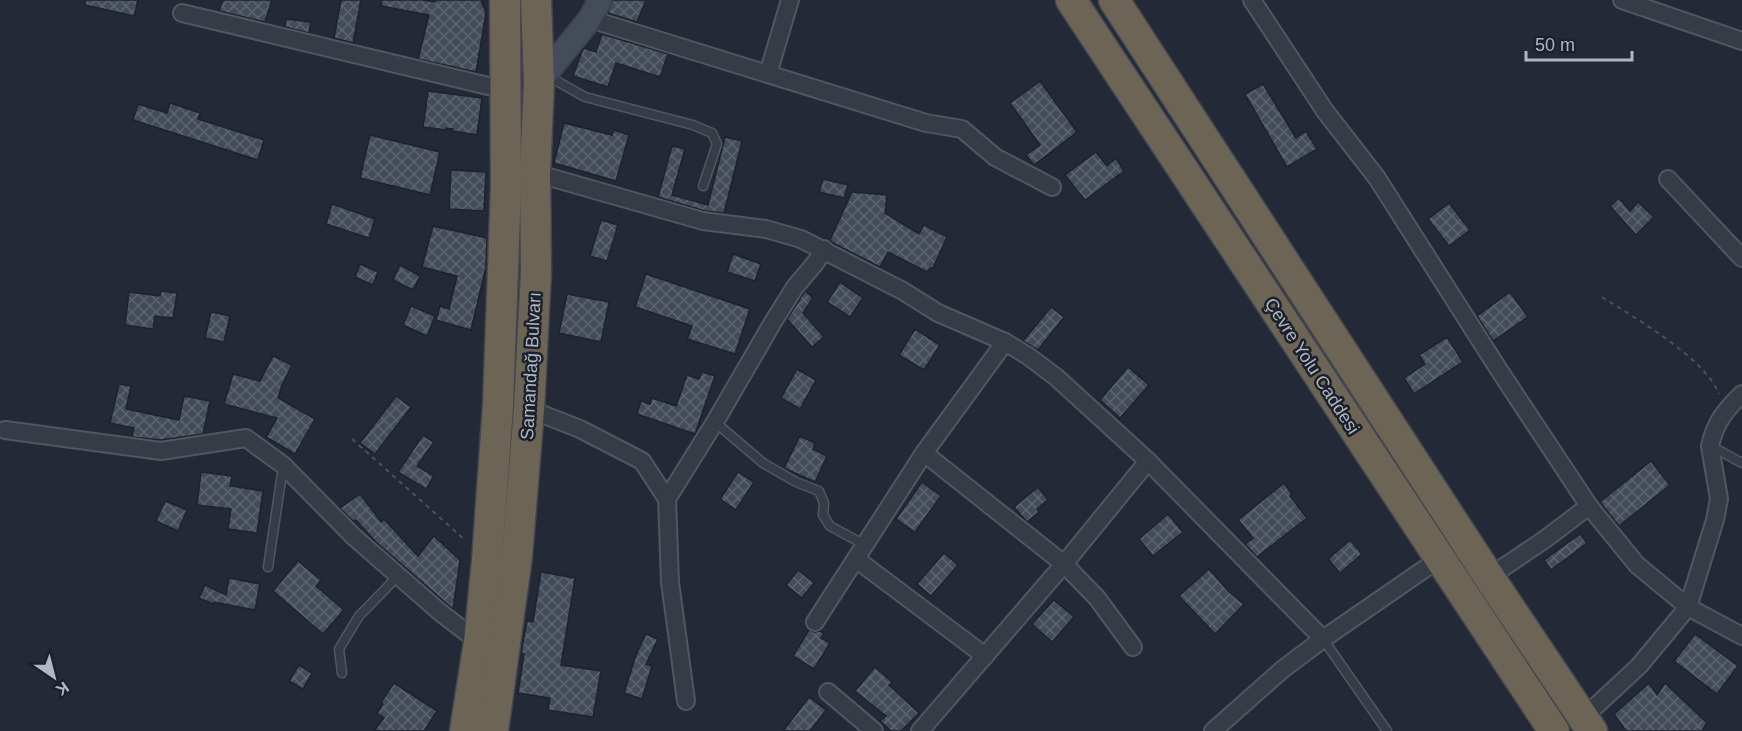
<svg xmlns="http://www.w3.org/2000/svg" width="1742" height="731" font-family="Helvetica,sans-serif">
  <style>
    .building { fill: url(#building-cross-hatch); stroke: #1d232d; stroke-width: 1.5 }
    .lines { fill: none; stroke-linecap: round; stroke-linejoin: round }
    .lane-casing { stroke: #515661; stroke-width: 11 }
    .street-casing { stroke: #515661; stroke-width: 20 }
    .secondary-casing { stroke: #3f4550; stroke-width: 26 }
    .highway-casing { stroke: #414651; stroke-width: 33 }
    .path { stroke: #465558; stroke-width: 2; stroke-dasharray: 4.5 4.5; stroke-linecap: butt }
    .lane { stroke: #363c46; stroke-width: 8 }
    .street { stroke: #363c46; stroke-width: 16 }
    .secondary { stroke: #444b59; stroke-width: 22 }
    .highway { stroke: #6c6454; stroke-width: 30 }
    .labels { text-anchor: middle; stroke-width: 5; stroke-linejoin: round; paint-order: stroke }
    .street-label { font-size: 18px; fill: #b1b6c3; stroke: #1b212b }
  </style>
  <defs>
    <pattern id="building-cross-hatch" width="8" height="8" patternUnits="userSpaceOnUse" patternTransform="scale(1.5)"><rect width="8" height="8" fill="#444c5a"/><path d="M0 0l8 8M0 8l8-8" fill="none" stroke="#5d6470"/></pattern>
  </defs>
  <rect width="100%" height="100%" fill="#232936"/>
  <g class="building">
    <path d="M85 0H138L134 16 85 5Z"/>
    <path d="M223 0H272L265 22 219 11Z"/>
    <path d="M341 0H361L353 43 334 38Z"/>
    <path d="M382 0H423L435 2 436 0H481L486 13 476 72 418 59 429 15 381 6Z"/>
    <path d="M613 0H646L637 22 608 13Z"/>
    <path d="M286 19 311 22 309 33 285 27Z"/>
    <path d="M602 34 668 54 660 77 616 63 608 87 573 76 582 51 584 48 596 52Z"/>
    <path d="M1040 81 1077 132 1034 165 1026 155 1040 145 1010 103Z"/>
    <path d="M1263 84 1296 138 1306 131 1317 149 1287 167 1245 94Z"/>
    <path d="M428 91 482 98 477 135 453 131V129L446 128V130L423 127Z"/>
    <path d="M170 103 200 113 198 119 264 140 258 160 133 120 138 104 167 113Z"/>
    <path d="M564 123 612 135 614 130 629 135 616 181 554 163Z"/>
    <path d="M370 135 440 152 430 195 360 178Z"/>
    <path d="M725 137 742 141 724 213 705 211 658 197 672 146 685 149 672 195 708 205Z"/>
    <path d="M1096 152 1107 166 1116 158 1124 171 1085 200 1065 175Z"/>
    <path d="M451 170 486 172 484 211 449 209Z"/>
    <path d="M823 179 848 185 844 198 819 192Z"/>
    <path d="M852 192 887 195 885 213 919 234 924 225 947 237 933 268H930L927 272 888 252 880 267 833 243 830 240Z"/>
    <path d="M1619 198 1630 211 1638 202 1654 217 1636 235 1610 206Z"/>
    <path d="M1449 203 1470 230 1449 246 1428 219Z"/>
    <path d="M332 204 375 219 369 238 326 224Z"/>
    <path d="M601 220 618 225 607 261 590 256Z"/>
    <path d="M433 226 487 238 486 267 471 330 436 320 440 306 449 309 457 276 422 267Z"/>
    <path d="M733 254 761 264 755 281 727 272Z"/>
    <path d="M360 264 378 272 373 285 355 277Z"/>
    <path d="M400 265 420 276 413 290 393 280Z"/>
    <path d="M646 274 750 309 735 354 687 339 692 326 635 307Z"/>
    <path d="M840 282 863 298 850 317 827 302Z"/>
    <path d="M161 291 177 293 173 318 155 316 153 329 125 325 129 292 160 296Z"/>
    <path d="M805 291 813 298 803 313 824 337 812 347 787 319Z"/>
    <path d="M1510 292 1528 317 1493 341 1477 316Z"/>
    <path d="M567 294 609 302 601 342 559 333Z"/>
    <path d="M411 306 435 316 427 336 403 325Z"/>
    <path d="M1051 307 1064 317 1038 350 1023 341Z"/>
    <path d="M211 312 230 316 224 342 205 338Z"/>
    <path d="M915 329 940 345 924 370 899 355Z"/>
    <path d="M1447 337 1463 362 1414 394 1404 378 1425 364 1419 355Z"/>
    <path d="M273 356 292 365 282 385 278 398 315 419 295 454 266 437 277 418 224 404 233 374 260 381Z"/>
    <path d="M1128 367 1149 385 1120 418 1100 400Z"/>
    <path d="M797 369 816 380 800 409 781 398Z"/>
    <path d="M702 372 715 376 695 434 637 414 641 401 650 404 652 398 676 406 687 375 699 379Z"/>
    <path d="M119 384 131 386 126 409 179 420 184 396 210 401 203 434 161 440 132 437 134 428 110 423Z"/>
    <path d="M396 396 411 407 375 454 360 443Z"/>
    <path d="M423 435 434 442 417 466 434 476 426 489 398 472Z"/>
    <path d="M800 436 815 443 813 449 827 456 815 482 784 468Z"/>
    <path d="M1651 461 1670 485 1619 526 1600 502Z"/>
    <path d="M201 472 232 476 230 486 263 491 257 533 228 529 231 509 197 505Z"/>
    <path d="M738 472 754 482 736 510 720 499Z"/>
    <path d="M922 482 941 496 915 532 896 519Z"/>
    <path d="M1284 483 1292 494 1290 496 1307 518 1257 557 1245 544 1253 538 1238 520Z"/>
    <path d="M1038 487 1048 500 1037 509 1039 512 1027 522 1014 507Z"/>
    <path d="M360 494 381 522 384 519 418 556 434 536 460 560 453 609 376 542 356 520 353 521 340 508Z"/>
    <path d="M165 501 187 510 178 531 156 521Z"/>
    <path d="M1168 514 1183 532 1153 556 1139 539Z"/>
    <path d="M1580 534 1587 543 1551 570 1544 560Z"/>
    <path d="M1350 540 1362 554 1340 573 1328 559Z"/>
    <path d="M944 553 958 565 931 596 917 584Z"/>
    <path d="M298 561 321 580 316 586 344 610 323 634 273 591Z"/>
    <path d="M1209 569 1229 592 1244 604 1215 634 1179 596Z"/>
    <path d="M798 570 814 583 802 598 786 585Z"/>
    <path d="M541 572 575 578 561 665 601 671 593 717 548 710 550 698 518 693 524 654 521 653 527 621 533 622Z"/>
    <path d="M229 578 260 584 255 610 214 602 213 604 199 598 205 585 226 595Z"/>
    <path d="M1054 600 1074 617 1052 642 1032 624Z"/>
    <path d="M809 630 814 632 820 631 824 634 821 638 830 643 814 669 793 656Z"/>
    <path d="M646 634 658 639 646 664 652 666 642 699 624 693 636 655Z"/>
    <path d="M1695 634 1738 666 1717 694 1674 661Z"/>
    <path d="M299 665 312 673 303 689 289 681Z"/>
    <path d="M875 667 892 682 889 685 919 713 901 731H891L880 721 886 716 855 691Z"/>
    <path d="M394 683 437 711 424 731H374L384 718 377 713 383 704 381 702Z"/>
    <path d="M1649 683 1657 695 1665 683 1707 723 1702 731H1626L1614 714Z"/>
    <path d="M809 697 826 710 810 731H783Z"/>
  </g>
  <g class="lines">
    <g class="lane-casing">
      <g id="lane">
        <path d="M546 75 585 97 693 125 712 133 717 144 703 186"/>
        <path d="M715 422 763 463 796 482 819 491 824 503 823 515 830 526 865 545"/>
        <path d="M1711 446 1742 463"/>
        <path d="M268 567 283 467"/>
        <path d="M1323 639 1387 731"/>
        <path d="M342 673 339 649 359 616 399 575"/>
      </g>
    </g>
    <g class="street-casing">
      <g id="street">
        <path d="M1252 0 1325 111 1377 178 1499 370 1589 506"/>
        <path d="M1622 0 1742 41"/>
        <path d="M182 13 505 90"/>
        <path d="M590 19 926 123 962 129 995 157 1052 187"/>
        <path d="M768 74 790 0"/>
        <path d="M535 173 703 221 766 229 801 239 903 291 938 313 1005 342 1028 356 1056 377 1148 461 1323 639"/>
        <path d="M1668 179 1742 258"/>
        <path d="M529 409 580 429 642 461 667 499 670 582 686 701"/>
        <path d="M5 430 161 451 246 438 283 465 354 537 441 613 479 642"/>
        <path d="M924 453 1064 564 1097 598 1133 647"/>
        <path d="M667 499 715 422 773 322 795 287 816 262 824 249"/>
        <path d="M856 559 985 656"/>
        <path d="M1489 577 1544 540 1589 506 1637 565 1688 607 1742 636"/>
        <path d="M815 622 924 453 1005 342"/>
        <path d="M828 692 874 731"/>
        <path d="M1583 718 1639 666 1688 607 1715 520 1719 499 1710 446C1715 423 1725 410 1742 394"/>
        <path d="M920 731 1064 564 1148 461"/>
        <path d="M1213 731 1283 669 1323 639 1439 559"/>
      </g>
    </g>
    <g class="secondary-casing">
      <path id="secondary" d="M539 82 590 19 600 0"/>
    </g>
    <g class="highway-casing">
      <g id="highway">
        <path d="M1071 0 1554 731"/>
        <path d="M1114 0 1489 577 1592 731"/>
        <path d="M465 731 479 642 487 561 498 406 506 187 505 0"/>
        <path d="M493 731 517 556 529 409 536 271 535 173 539 82 536 0"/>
      </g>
    </g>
    <g class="path">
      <path d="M1602 297C1635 318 1705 358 1719 394"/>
      <path d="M352 439 466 541"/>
    </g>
    <use href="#lane" class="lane"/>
    <use href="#street" class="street"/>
    <use href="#secondary" class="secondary"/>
    <use href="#highway" class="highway"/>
  </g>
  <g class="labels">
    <g class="street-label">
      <text transform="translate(531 366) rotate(-87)" y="6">Samandağ Bulvarı</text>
      <text transform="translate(1312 366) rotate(57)" y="6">Çevre Yolu Caddesi</text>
    </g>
  </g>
  <g transform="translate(54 677) rotate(145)" stroke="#1b212b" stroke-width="4.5" paint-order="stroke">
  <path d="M0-4.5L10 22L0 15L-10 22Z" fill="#b1b6c3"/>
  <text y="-9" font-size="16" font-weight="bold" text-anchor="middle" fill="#b1b6c3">K</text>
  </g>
  <path d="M1526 51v9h106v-9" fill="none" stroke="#b1b6c3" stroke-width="3"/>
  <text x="1535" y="51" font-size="18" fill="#b1b6c3" stroke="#1b212b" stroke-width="4.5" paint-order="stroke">50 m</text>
</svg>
